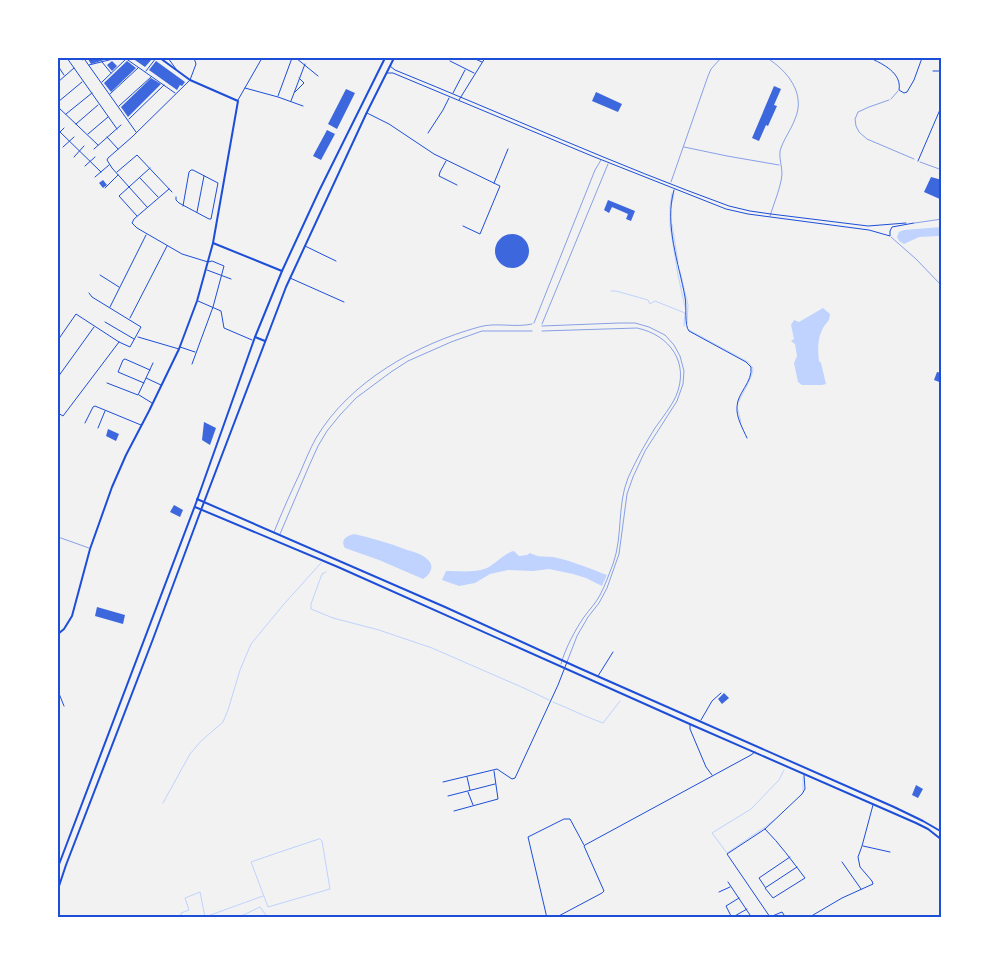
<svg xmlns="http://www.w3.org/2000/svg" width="999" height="975" font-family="Helvetica,sans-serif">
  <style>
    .water { fill: #bfd3fe }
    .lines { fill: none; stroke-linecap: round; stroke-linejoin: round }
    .stream { stroke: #bfd3fe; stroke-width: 1 }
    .building { fill: #3d67dc }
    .path { stroke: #1d4ed8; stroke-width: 0.5 }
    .service { stroke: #1d4ed8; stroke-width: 0.5 }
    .minor { stroke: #1d4ed8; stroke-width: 1 }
    .tertiary { stroke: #1d4ed8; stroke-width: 1 }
    .secondary { stroke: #1d4ed8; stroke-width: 2 }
    .primary { stroke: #1d4ed8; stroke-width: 2 }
    .neatline { fill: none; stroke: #1d4ed8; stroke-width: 2 }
  </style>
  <rect width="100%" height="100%" fill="#f2f2f2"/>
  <g class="water">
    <path d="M941 227V235L939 236 919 237 904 244 899 241 897 237 899 232 904 230Z"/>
    <path d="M823 308 830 314C829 323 827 321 823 328 817 339 818 350 819 361L821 363 826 384 822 385H802L798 382 794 363 797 356 795 344 791 341 794 339 791 325 794 320 799 322Z"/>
    <path d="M354 534C372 538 389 543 407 550 414 552 423 554 428 560 435 566 430 575 423 579L379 560 345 548C340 539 347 536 354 534Z"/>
    <path d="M514 551 519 556 527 555 530 553C540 558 542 556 553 557 570 560 591 569 607 575L602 586 586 578 573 574 549 569 533 571 508 570 490 574 475 583 459 586 442 580 446 571C459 571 475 573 487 568 495 564 506 552 514 551Z"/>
  </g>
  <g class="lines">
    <g class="stream">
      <path d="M672 193 670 206V226L678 275 685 307"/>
      <path d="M672 203 674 194"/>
      <path d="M672 224 678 262"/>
      <path d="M680 271 688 305 687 324"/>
      <path d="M611 291H616L648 300 650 304 655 301 685 313 684 326"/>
      <path d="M689 330 748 362C749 363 752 367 753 368 754 375 741 396 738 403"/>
      <path d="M738 410 741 422"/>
      <path d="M326 572 322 574 311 604V609L333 618 379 630 432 648 526 689 549 700"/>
      <path d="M553 702C570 709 586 717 603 723L620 701"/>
      <path d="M803 777V791"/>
      <path d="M163 803 190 754 201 741 223 722 228 710 240 670 251 644 284 604 321 563"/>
      <path d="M774 820 765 827 727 853 712 833 751 809 779 780 784 770"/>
      <path d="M320 839 322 841 330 889 268 907 251 862 277 853Z"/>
      <path d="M176 918 181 915V913L189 910 185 898 200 892 205 917 263 896"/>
      <path d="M237 918 260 907 268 918"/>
    </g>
  </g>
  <g class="building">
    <path d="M93 58H111L91 64 88 59Z"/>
    <path d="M132 58H153L145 67Z"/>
    <path d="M112 61 117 66 112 71 107 65Z"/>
    <path d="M127 61 136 68 111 92 104 83Z"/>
    <path d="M156 61 185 82 182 86 180 85 177 90 149 70Z"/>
    <path d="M151 78 161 84 128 117 121 107Z"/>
    <path d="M774 86 781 89 774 105 777 106 768 126 766 125 759 141 752 138Z"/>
    <path d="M346 89 355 93 337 129 328 124Z"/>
    <path d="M596 92 622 104 618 112 592 101Z"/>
    <path d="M327 130 335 134 321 160 313 156Z"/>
    <path d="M931 177 942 180V200L924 192Z"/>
    <path d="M103 180 107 185 103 188 99 183Z"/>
    <path d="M608 200 635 211 631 221 626 219 628 214 612 207 609 213 604 210Z"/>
    <circle cx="512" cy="251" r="17"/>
    <path d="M937 372 942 373V383L934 380Z"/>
    <path d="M204 422 216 428 210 445 202 440Z"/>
    <path d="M108 429 119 434 116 441 106 436Z"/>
    <path d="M174 505 183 510 180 517 170 512Z"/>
    <path d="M97 607 125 615 123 624 95 616Z"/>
    <path d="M724 693 729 698 722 704 718 699Z"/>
    <path d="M916 785 923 789 918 798 912 795Z"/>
  </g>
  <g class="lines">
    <path class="path" d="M889 100 869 107 858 112 855 119 856 126 859 132 867 139 914 159"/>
    <g class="service">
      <path d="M767 58C788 71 806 94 795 119 791 130 783 140 780 151 779 159 782 166 782 174 781 187 774 203 770 216"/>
      <path d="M891 99 898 91"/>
      <path d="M684 147 727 156 779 165"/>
      <path d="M920 162 942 170"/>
      <path d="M671 182 708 76 711 69 721 58"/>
      <path d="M915 223 942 219"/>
      <path d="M891 237 916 259 942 286"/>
      <path d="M534 323 595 170 601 160"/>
      <path d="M542 324 608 164"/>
      <path d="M542 326 619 323H635L649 327 665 335 674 345 680 356 684 371 683 384 677 401 645 451 633 477 627 494 619 554 607 588 599 603 588 617 577 636 567 662"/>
      <path d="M542 331 637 328C670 335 690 363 676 396 671 407 662 418 655 428 645 444 636 460 628 478 617 505 623 536 613 564 609 574 605 586 600 595 596 603 589 610 584 617 575 630 565 649 561 664"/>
      <path d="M274 532C282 512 291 492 300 473 305 461 310 449 316 438 350 381 417 344 479 327 496 322 515 328 532 324"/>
      <path d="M280 534 309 466 318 446 327 431 340 415 356 398 391 372 408 361 451 342 482 331H532"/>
      <path d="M58 537 89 548"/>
    </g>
    <g class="minor">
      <path d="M67 58 117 129"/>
      <path d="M80 58 82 60"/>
      <path d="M125 58 175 93"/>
      <path d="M168 58 176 69"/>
      <path d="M296 58 318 76"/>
      <path d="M473 58 482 62"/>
      <path d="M870 58C883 64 902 73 899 90L904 93 907 92 914 80 922 58"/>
      <path d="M85 60 136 132"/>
      <path d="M450 61 474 73"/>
      <path d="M102 62 111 73"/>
      <path d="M89 65 117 58"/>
      <path d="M58 66 64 75"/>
      <path d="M390 66 395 70C506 115 616 165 729 206L750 211 771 214 868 226 906 223"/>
      <path d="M146 71 156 58"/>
      <path d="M933 71H942"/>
      <path d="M387 73H393L592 156 726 209 748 214 869 230 890 236V231L892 227 914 223"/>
      <path d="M58 82 74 68"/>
      <path d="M102 82 126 59"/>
      <path d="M245 88 278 97 303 106"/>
      <path d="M295 92 304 83 299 78"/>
      <path d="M453 93 465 70"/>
      <path d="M110 94 138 68"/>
      <path d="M278 96 292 58"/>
      <path d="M459 100 485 58"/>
      <path d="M291 101 305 64"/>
      <path d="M58 102 82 82"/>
      <path d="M119 106 151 77"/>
      <path d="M58 107 98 145"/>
      <path d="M367 113 389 124 434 154 500 186 480 234 463 226"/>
      <path d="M66 114 92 93"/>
      <path d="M129 119 164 85"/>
      <path d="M76 124 98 105"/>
      <path d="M58 130 101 172"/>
      <path d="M428 133 443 110 449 98"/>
      <path d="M58 134 64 128"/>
      <path d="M88 134 108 117"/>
      <path d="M107 137 118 149"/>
      <path d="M63 147 74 137"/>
      <path d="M94 149 121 125"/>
      <path d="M74 157 84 146"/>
      <path d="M446 161 440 172 439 176 457 185"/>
      <path d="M918 161 942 105"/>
      <path d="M85 166 95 157"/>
      <path d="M117 172 137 155 172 192"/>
      <path d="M95 177 109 165"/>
      <path d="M140 178 158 197"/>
      <path d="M494 183 508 149"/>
      <path d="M105 188 118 175"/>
      <path d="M169 189 134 219 132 223 137 228 182 254 208 262 212 261 224 266 213 307 192 364"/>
      <path d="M674 190C664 224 679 264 685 297 687 307 684 325 689 331L746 362 751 367C753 382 737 393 737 407 736 417 743 429 747 438"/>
      <path d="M176 197V200L179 203 209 219H211L218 183 193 170H191L189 172 183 206"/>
      <path d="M147 207 112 168 107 160 108 158 132 137 190 80 196 64 194 58"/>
      <path d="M197 212 204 176"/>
      <path d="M137 216 119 196 150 168"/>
      <path d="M305 246 336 261"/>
      <path d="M207 270 231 279"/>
      <path d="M100 275 119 287"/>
      <path d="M290 278 344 302"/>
      <path d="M198 301 221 311 224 328 252 340"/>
      <path d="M110 307 146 235"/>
      <path d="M130 318 167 246"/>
      <path d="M105 322 134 339"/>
      <path d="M138 337 179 349"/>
      <path d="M58 340 76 314 119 342 130 347 141 327 92 297 89 293"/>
      <path d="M180 347 195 352"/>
      <path d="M58 377 94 327"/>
      <path d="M146 378 153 363"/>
      <path d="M107 383 138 395 146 378 161 385"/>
      <path d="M144 383 118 372 123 360 125 359 150 370"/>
      <path d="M139 395 152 403"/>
      <path d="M58 413 63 416 119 342"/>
      <path d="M85 423 93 407 95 406 141 425"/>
      <path d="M98 428 105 411"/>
      <path d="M598 676 613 652"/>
      <path d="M58 691 64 706"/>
      <path d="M701 720 712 701 721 693"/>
      <path d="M690 725V729L706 767 712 775"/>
      <path d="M467 777 470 790"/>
      <path d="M443 782 497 769 512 779 515 778 558 685 567 662"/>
      <path d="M468 792 473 805"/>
      <path d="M448 796 495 784"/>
      <path d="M454 811 498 799 494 771"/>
      <path d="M765 829C780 844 792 861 805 878L773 898 765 888 797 867"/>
      <path d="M863 846 890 852"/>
      <path d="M842 862 861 889"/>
      <path d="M728 882 752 918"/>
      <path d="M765 887 759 878 790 857"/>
      <path d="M719 892 730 887"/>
      <path d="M739 898 726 906 731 916 733 917 747 909"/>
      <path d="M547 918 528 837 564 819H570L584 845"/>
      <path d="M555 918 602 893 604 891 584 846 585 845 751 755 755 752"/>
      <path d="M786 918 782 912 770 917 727 854 765 829 802 794 805 789 804 775"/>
      <path d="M808 918 842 898 873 884 872 881 860 867 858 857 862 846 873 805"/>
    </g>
    <path class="tertiary" d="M238 100 262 58"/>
    <g class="secondary">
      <path d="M213 243 282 271"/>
      <path d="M58 634 64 629 72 616 90 549 112 487 126 455 149 411 179 349 197 301 213 243 238 101 190 80 160 58"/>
    </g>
    <g class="primary">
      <path d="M255 337 265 341"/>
      <path d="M197 499 445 607 579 668 894 807 923 821 942 832"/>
      <path d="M195 507 338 567 692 725 916 823 928 829 942 840"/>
      <path d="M58 867 196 503 255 337 282 271 319 191 385 58"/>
      <path d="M58 889 66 865 153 639 201 510 286 287 367 112 394 58"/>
    </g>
  </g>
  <rect width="999" height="975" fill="none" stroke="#ffffff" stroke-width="118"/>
  <rect x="59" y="59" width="881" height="857" class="neatline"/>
</svg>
